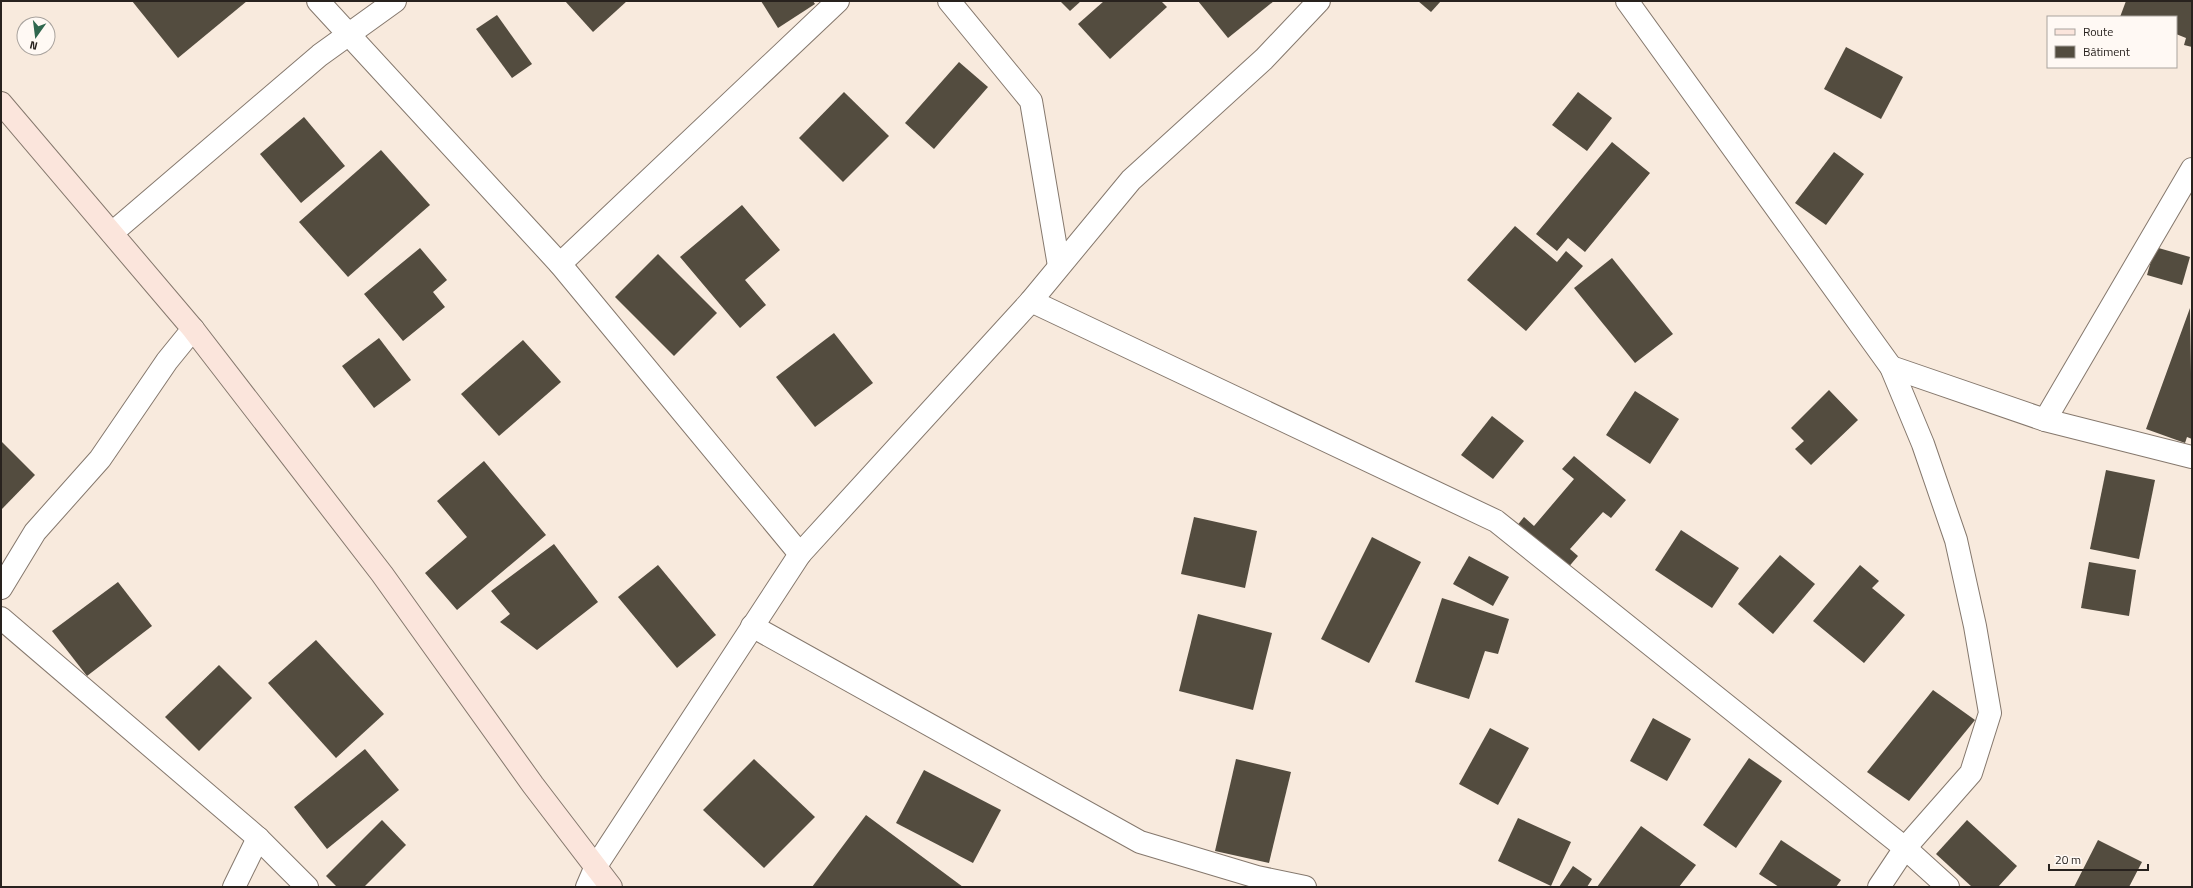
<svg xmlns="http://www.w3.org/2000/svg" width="2193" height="888" font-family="'Titillium Web',sans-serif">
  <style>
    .building { fill: #534c3f }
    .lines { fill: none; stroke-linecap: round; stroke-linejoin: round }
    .street-casing { stroke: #85786d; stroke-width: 24 }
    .secondary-casing { stroke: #85786d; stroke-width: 24 }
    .street { stroke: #fff; stroke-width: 22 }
    .secondary { stroke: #fbe5dc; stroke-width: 22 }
  </style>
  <rect width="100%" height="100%" fill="#f8eadd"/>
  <g class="building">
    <path d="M132 1H247L178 58Z"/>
    <path d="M565 1H627L593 32Z"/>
    <path d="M761 1H813L815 4 778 28Z"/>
    <path d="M1060 1H1081L1070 11Z"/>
    <path d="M1104 1H1161L1167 7 1110 59 1078 24Z"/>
    <path d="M1198 1H1274L1228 38Z"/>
    <path d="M1418 1H1441L1431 12Z"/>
    <path d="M2126 1H2192V47L2184 45 2186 38 2176 34V17H2120Z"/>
    <path d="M497 15 532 64 512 78 476 29Z"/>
    <path d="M1846 47 1903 77 1881 119 1824 89Z"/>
    <path d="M959 62 988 87 934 149 905 123Z"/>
    <path d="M844 92 889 136 843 182 799 138Z"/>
    <path d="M1578 92 1612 118 1587 151 1552 125Z"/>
    <path d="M304 117 345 166 301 203 260 154Z"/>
    <path d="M1612 142 1650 173 1585 252 1568 238 1557 251 1536 234Z"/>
    <path d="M381 150 430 205 348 277 299 222Z"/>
    <path d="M1834 152 1864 174 1826 225 1795 203Z"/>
    <path d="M742 205 780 250 745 280 766 305 740 328 680 257Z"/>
    <path d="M1515 226 1557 262 1566 251 1583 266 1526 331 1467 280Z"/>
    <path d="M2155 247 2190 257 2182 285 2147 275Z"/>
    <path d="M420 248 447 280 433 292 445 307 403 341 364 294Z"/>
    <path d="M658 254 717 313 674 356 615 297Z"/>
    <path d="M1612 258 1673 334 1635 363 1574 288Z"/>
    <path d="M2190 308 2192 439 2187 437 2185 443 2146 429Z"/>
    <path d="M834 333 873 383 815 427 776 377Z"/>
    <path d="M379 338 411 380 374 408 342 366Z"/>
    <path d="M523 340 561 382 499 436 461 394Z"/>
    <path d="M1829 390 1858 420 1811 465 1795 449 1804 441 1791 428Z"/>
    <path d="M1635 391 1679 419 1650 464 1606 435Z"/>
    <path d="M1492 416 1524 441 1493 479 1461 455Z"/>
    <path d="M1 441 35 475 1 510Z"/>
    <path d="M1574 456 1626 500 1611 518 1603 512 1570 549 1578 556 1566 570 1516 527 1524 517 1534 526 1574 479 1562 469Z"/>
    <path d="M484 461 546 535 457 610 425 573 467 537 437 501Z"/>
    <path d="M2106 470 2155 480 2139 559 2090 549Z"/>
    <path d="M1194 517 1257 531 1245 588 1181 574Z"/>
    <path d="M1681 530 1739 568 1712 608 1655 570Z"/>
    <path d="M1372 537 1421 562 1369 663 1321 639Z"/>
    <path d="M554 544 598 602 537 650 500 622 510 614 491 591Z"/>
    <path d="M1780 555 1815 584 1773 634 1738 604Z"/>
    <path d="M1469 556 1509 577 1493 606 1453 584Z"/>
    <path d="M2089 562 2136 570 2129 616 2081 608Z"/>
    <path d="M658 565 716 635 677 668 618 597Z"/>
    <path d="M1860 565 1879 581 1872 588 1905 615 1864 663 1813 621Z"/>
    <path d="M118 582 152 626 87 676 52 631Z"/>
    <path d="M1442 598 1509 619 1498 654 1485 651 1469 699 1415 682Z"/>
    <path d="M1198 614 1272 633 1253 710 1179 691Z"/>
    <path d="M316 640 384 714 336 758 268 683Z"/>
    <path d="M219 665 252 698 199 751 165 717Z"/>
    <path d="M1933 690 1975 720 1909 801 1867 772Z"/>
    <path d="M1653 718 1691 739 1667 781 1630 761Z"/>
    <path d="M1490 728 1529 748 1498 805 1459 784Z"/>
    <path d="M365 749 399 790 327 849 294 807Z"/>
    <path d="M1749 758 1782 781 1736 848 1703 825Z"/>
    <path d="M754 759 815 817 764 868 703 810Z"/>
    <path d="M1236 759 1291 772 1269 863 1215 851Z"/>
    <path d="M924 770 1001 810 973 863 896 823Z"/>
    <path d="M866 815 963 887H812Z"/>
    <path d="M1518 818 1571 842 1551 886 1498 861Z"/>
    <path d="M382 820 406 845 364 887H337L326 876Z"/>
    <path d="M1967 820 2017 866 1998 887H1972L1936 854Z"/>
    <path d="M1641 826 1696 865 1679 887H1597Z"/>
    <path d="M1781 840 1841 880 1836 887H1779L1759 874Z"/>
    <path d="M2098 840 2142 862 2129 887H2074Z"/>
    <path d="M1573 866 1592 879 1587 887H1559Z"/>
  </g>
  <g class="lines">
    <g class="street-casing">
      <g id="street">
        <path d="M318 1 560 264 800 554"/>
        <path d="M949 1 1031 101 1059 266"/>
        <path d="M1627 1 1891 367 1923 444 1956 540 1975 626 1990 713 1971 773 1905 848 1879 887"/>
        <path d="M112 233 320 55 395 1"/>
        <path d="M560 264 838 1"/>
        <path d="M1031 301 1496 521 1905 848 1948 887"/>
        <path d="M1891 367 2045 420 2192 457"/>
        <path d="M2045 420 2192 169"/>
        <path d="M1 588 35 532 100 459 167 361 193 329"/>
        <path d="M1 618 258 838 307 887"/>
        <path d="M752 626 1140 842 1257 877 1305 887"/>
        <path d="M234 887 258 838"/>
        <path d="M587 887 596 866 800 554 1031 301 1131 180 1264 59 1319 1"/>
      </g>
    </g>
    <g class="secondary-casing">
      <path id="secondary" d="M1 103 193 329 382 574 533 785 611 887"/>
    </g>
    <use href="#street" class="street"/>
    <use href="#secondary" class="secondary"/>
  </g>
  <rect width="2193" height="888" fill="none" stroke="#28221e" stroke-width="4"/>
  <rect x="2047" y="16" width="130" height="52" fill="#fff9f4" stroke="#a9a39e"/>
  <rect x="2055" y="29" width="20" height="6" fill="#fbe5dc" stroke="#a9a39e"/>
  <text x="2083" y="36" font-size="12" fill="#28221e">Route</text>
  <rect x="2055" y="46" width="20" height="12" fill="#534c3f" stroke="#a9a39e"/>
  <text x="2083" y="56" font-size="12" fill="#28221e">Bâtiment</text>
  <g transform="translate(36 36) rotate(194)"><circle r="19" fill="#fff9f4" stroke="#a9a39e"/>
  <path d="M0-3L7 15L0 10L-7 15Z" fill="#30674e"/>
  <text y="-6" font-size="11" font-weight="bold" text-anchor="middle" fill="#28221e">N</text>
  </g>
  <path d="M2049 864v6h99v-6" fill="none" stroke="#28221e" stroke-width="2"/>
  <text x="2055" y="864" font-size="12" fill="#28221e" stroke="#fff9f4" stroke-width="3" paint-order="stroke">20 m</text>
</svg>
